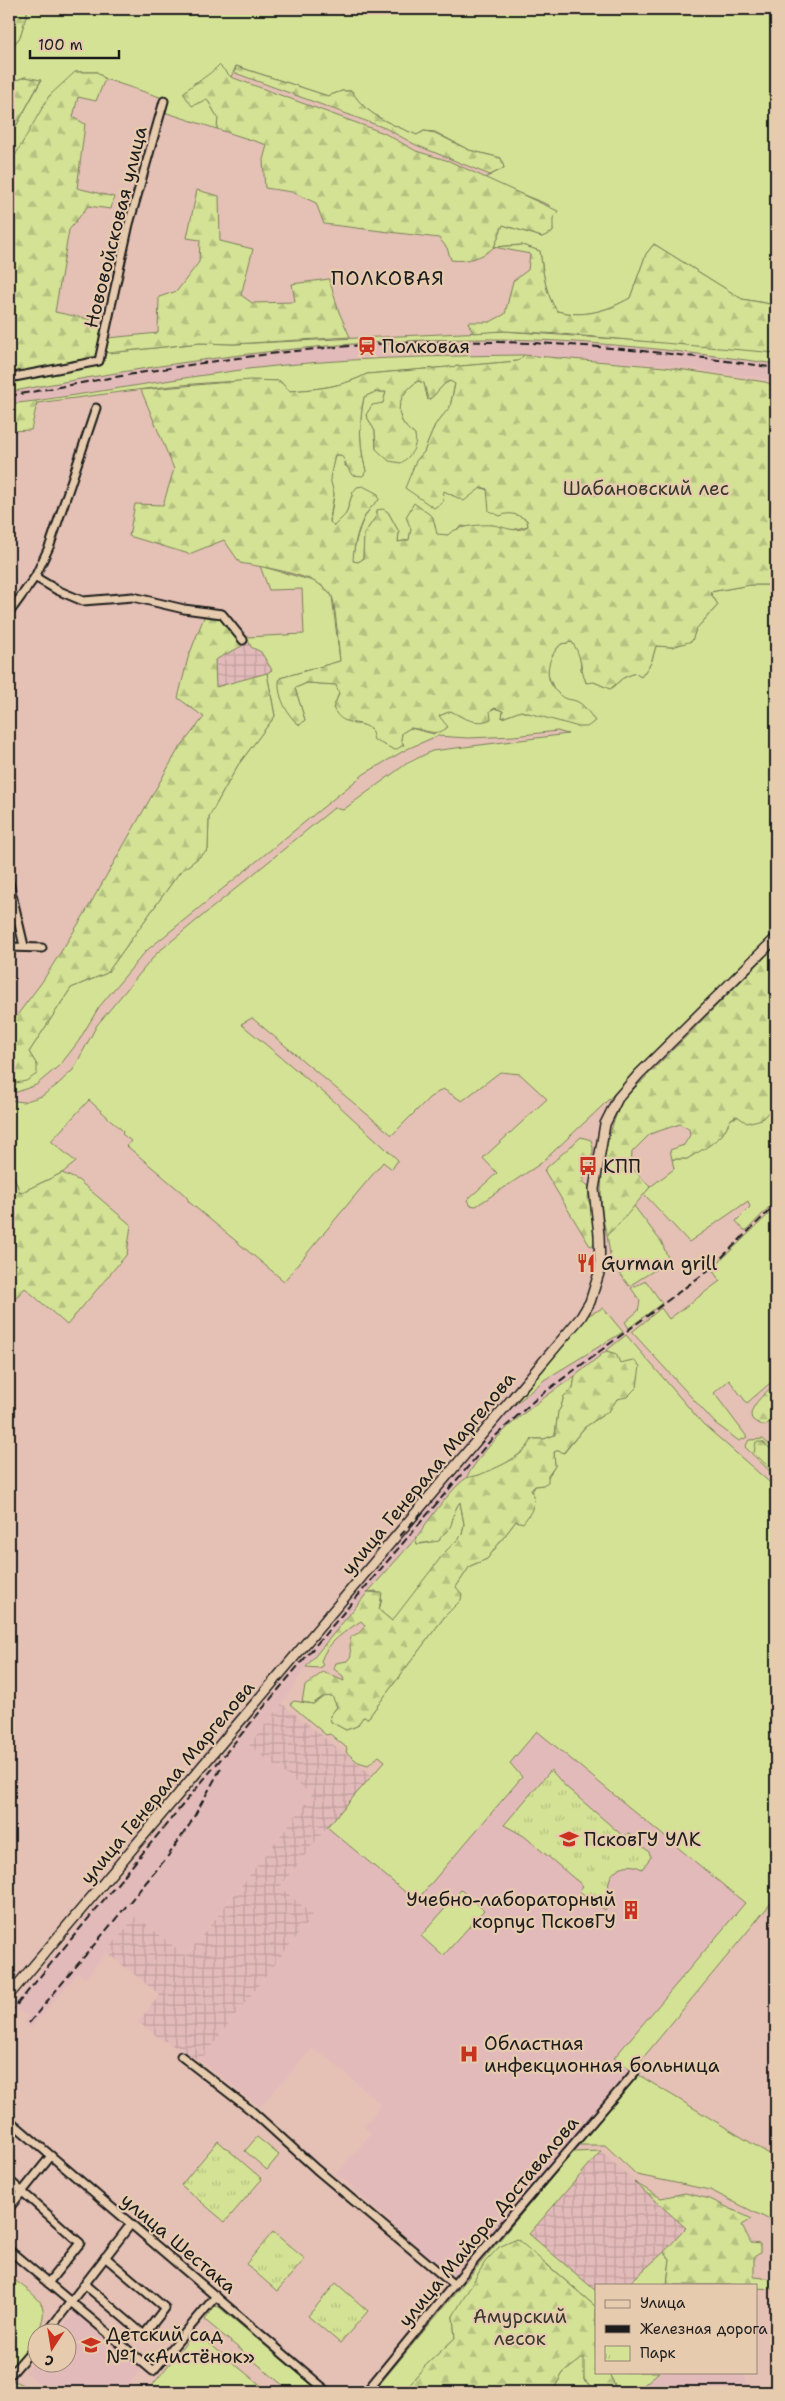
<svg xmlns="http://www.w3.org/2000/svg" width="785" height="2401" font-family="'Shantell Sans',sans-serif">
  <style>
    .built { fill: #e3baba }
    .industrial { fill: url(#industrial-grid) }
    .grass { fill: #d4e295; stroke: #787f58 }
    .forest { fill: url(#forest-firs); stroke: #787f58; fill-rule: evenodd }
    .park { fill: url(#park-tufts); stroke: #787f58 }
    .lines { fill: none; stroke-linecap: round; stroke-linejoin: round }
    .minor-casing { stroke: #1c1c1c; stroke-width: 11 }
    .major-casing { stroke: #1c1c1c; stroke-width: 12 }
    .minor { stroke: #e7cbae; stroke-width: 7 }
    .major { stroke: #e7cbae; stroke-width: 9 }
    .rail { stroke: #1c1c1c; stroke-width: 2; stroke-dasharray: 8 4; stroke-linecap: butt }
    .labels { text-anchor: middle; stroke-width: 4.5; stroke-linejoin: round; paint-order: stroke }
    .street-label { font-size: 19px; fill: #1c1c1c; stroke: #e7cbae }
    .poi-label { font-size: 19px; fill: #1c1c1c; stroke: #e7cbae; text-anchor: start }
    .park-label { font-size: 19px; fill: #383a2e; stroke: #e7cbae }
    .neighbourhood-label { font-size: 20px; letter-spacing: 1px; fill: #1c1c1c; stroke: #e7cbae }
  </style>
  <defs>
    <pattern id="industrial-grid" width="8" height="8" patternUnits="userSpaceOnUse" patternTransform="scale(1.25)"><rect width="8" height="8" fill="#e3baba"/><path d="M0 4h8M4 0v8" fill="none" stroke="#c29f9f"/></pattern>
    <pattern id="forest-firs" width="22" height="20" patternUnits="userSpaceOnUse" patternTransform="scale(1.25)"><rect width="22" height="20" fill="#d4e295"/><path d="M5 1l3.5 6h-7zM16 11l3.5 6h-7z" fill="#b5c180"/></pattern>
    <pattern id="park-tufts" width="24" height="20" patternUnits="userSpaceOnUse" patternTransform="scale(1.25)"><rect width="24" height="20" fill="#d4e295"/><path d="M3 7l-1-3M5 7V3M7 7l1-3M15 17l-1-3M17 17v-4M19 17l1-3" fill="none" stroke="#b5c180"/></pattern>
  </defs>
  <rect width="100%" height="100%" fill="#e5c1b5"/>
  <filter id="ink" filterUnits="userSpaceOnUse"><feTurbulence type="fractalNoise" baseFrequency=".02" numOctaves="2"/><feDisplacementMap in="SourceGraphic" scale="10" xChannelSelector="R" yChannelSelector="G"/><feConvolveMatrix kernelMatrix="1 2 1 2 8 2 1 2 1" color-interpolation-filters="sRGB"/></filter>
  <g filter="url(#ink)">
    <g class="built">
      <path d="M487 339 560 341 673 350 776 364V380L666 365 524 355 418 356 340 360 248 369 9 404V392L171 363 340 344Z"/>
      <path d="M623 1332 626 1335 521 1415 492 1443 416 1538 306 1667 282 1704 249 1745 312 1795 185 1956 136 1916 85 1979 78 1973 31 2028 24 2023 28 2017 17 2009 9 2017V2010L349 1603 384 1561 381 1557 484 1435 510 1409 544 1381Z"/>
      <path d="M537 1731 746 1904 614 2058 629 2070 454 2280 336 2173 371 2134 363 2126 381 2105 329 2059 312 2049 260 2107 200 2061 313 1915 280 1888 327 1827 416 1901 522 1777 510 1763Z"/>
      <path d="M75 2313 142 2369 122 2392H52L25 2372 37 2357 38 2364H68V2334L57 2333Z"/>
      <path d="M659 2372H745L749 2392H627L636 2385 640 2388Z"/>
    </g>
    <g class="industrial">
      <path d="M238 637H247L251 647 261 652 273 671 216 688 215 660 235 651Z"/>
      <path d="M282 1704 373 1776 327 1827 280 1887 313 1915 200 2061 158 2037 138 2022 160 1995 106 1952 136 1916 186 1956 312 1795 249 1745Z"/>
      <path d="M601 2151 686 2228 648 2268 627 2285H596V2291L529 2234Z"/>
    </g>
    <g class="grass">
      <path d="M28 9H776V305L742 299 654 244 646 254 630 298C607 311 583 318 557 311 545 294 543 271 540 251L522 245 494 247 503 225 542 237 553 231 549 205 483 179 504 168 501 158 469 150 435 132 424 131 417 135C393 125 365 115 352 91H342L328 96 236 66 231 77 219 65 208 77 194 83 192 105 207 99 218 118 217 129 164 112 160 97 105 79 97 72H75L9 166V139L41 81 25 77 9 83V51L20 37Z"/>
      <path d="M103 330 108 338 104 344 109 353 200 343 234 344 503 331 715 346 776 353V364C680 351 584 339 486 339 325 339 167 362 9 392V380L96 363Z"/>
      <path d="M524 355 519 361 367 374C342 387 317 389 289 391L280 381C199 379 117 393 37 403L35 401C106 391 177 378 248 369 340 358 432 356 524 355Z"/>
      <path d="M418 381 424 383 428 400C437 395 440 385 450 381L455 383 450 407 435 425 424 452 416 461 444 490 453 496C489 484 484 483 505 513L517 514 527 520 528 526 512 530 491 525 474 528 462 526 448 535 442 536 411 529 409 540 398 542 399 532 388 512 377 510V515L364 534 363 559 358 562 352 561C356 539 361 514 379 499L353 492 346 514 334 526 330 522 334 494 329 478 335 455H341L345 460V466L366 471C359 446 359 422 364 397L375 392H386L383 403 366 415 375 431 376 449 415 435C392 419 395 396 418 381Z"/>
      <path d="M260 566 317 582 332 596 340 661 280 678 305 720 295 688 307 683 337 685 339 693 336 701 353 724C369 723 386 734 401 740L402 733 410 728 434 734 439 716 451 711 466 719 494 708 503 711 502 718 520 711 550 718 577 702 562 698 554 689 548 675V659L561 644 572 642 580 653 581 670 594 682 610 689 623 678 635 673 641 677 651 663 656 646 672 647 692 640 696 629 718 605 710 592 750 585H776V931L599 1109 540 1164 476 1206 470 1205 467 1200 497 1173 483 1158 547 1099 520 1074 500 1072 462 1101 443 1089 429 1098 392 1135 252 1018 241 1024 336 1103 398 1160 392 1169 383 1162 284 1281 189 1202 186 1196 127 1146 131 1141 122 1134 123 1131 89 1100 51 1141 76 1162 62 1173 20 1193 9 1163V1100L23 1102 42 1096 57 1085 73 1070 97 1025 157 953 334 808 343 810 406 764 432 751 568 734 557 731 514 736 468 738 437 736 407 749 364 774 146 951 99 1007 78 1042 61 1064 36 1085 17 1092H9V1073H12L16 1083 37 1065 29 1052 71 988 107 973 179 873 208 850 209 817 238 765 275 716 267 673 272 670 261 652 251 647 247 637 304 634 302 589 269 590Z"/>
      <path d="M776 1093V1200L747 1230H744L736 1221 750 1207 748 1201 689 1242 644 1194 650 1187 674 1169 672 1159H687L722 1135 731 1119 775 1105Z"/>
      <path d="M634 1206 662 1243 669 1261 629 1286 615 1267 607 1264 610 1254 607 1235Z"/>
      <path d="M776 1207V1261L774 1263 776 1275V1378L747 1403 729 1380 714 1393 747 1437 739 1441 715 1423 632 1332 661 1308 669 1319 720 1281 713 1271 717 1264Z"/>
      <path d="M646 1281 662 1303 629 1328 625 1322 638 1311 640 1301 631 1288Z"/>
      <path d="M603 1308 623 1332 544 1380 510 1409 587 1316Z"/>
      <path d="M626 1335 703 1424 776 1488V1897L632 2071 614 2058 745 1903 537 1731 510 1763 522 1777 416 1901 327 1827 385 1761 379 1756 368 1765 358 1762 346 1752 347 1748 330 1734 326 1735 290 1704 294 1701 313 1704 327 1695 333 1696 337 1707 330 1716 331 1722 346 1730 357 1726 363 1717 368 1718 445 1616 460 1600 456 1587 470 1566 487 1559 516 1521 519 1520 535 1486 543 1485 555 1466 554 1452 559 1450 564 1453 585 1427 609 1411 617 1399 637 1387 638 1373 633 1360 620 1364 616 1354 606 1351Z"/>
      <path d="M575 1376 573 1388 564 1396 561 1407 558 1412 555 1435 544 1439H532C526 1456 483 1477 466 1478 492 1434 534 1404 575 1376Z"/>
      <path d="M763 1439 776 1451V1477L745 1447 749 1440Z"/>
      <path d="M460 1502 464 1524 462 1535 445 1552 397 1618 392 1621 379 1610 382 1599 376 1591 368 1592 416 1538 417 1544C427 1545 444 1537 449 1528 454 1520 452 1513 460 1502Z"/>
      <path d="M461 1890 484 1910 443 1956 421 1936Z"/>
      <path d="M637 2074 776 2158V2223L710 2190 637 2175 605 2145H576Z"/>
      <path d="M257 2137 279 2155 267 2170 245 2151Z"/>
      <path d="M601 2151 529 2234 596 2291V2307L535 2254 453 2316 455 2338 425 2366 403 2392H373L573 2152Z"/>
      <path d="M664 2252 670 2259 667 2285H627Z"/>
      <path d="M9 2276C18 2283 29 2290 37 2298 57 2318 24 2350 13 2367L9 2363Z"/>
      <path d="M215 2306 219 2307 320 2392H291L205 2320Z"/>
      <path d="M195 2332 269 2392H147Z"/>
      <path d="M585 2356 584 2380 599 2392H552L563 2373Z"/>
      <path d="M608 2372H659L640 2388 636 2385 626 2392H611L615 2385Z"/>
    </g>
    <g class="forest">
      <path d="M9 9H28L20 37 9 51Z"/>
      <path d="M219 65 231 77 384 133 416 151 449 161 558 211 553 218V232L542 237 503 225 494 247 522 245 540 251C543 271 545 294 557 311 583 318 607 311 630 298L646 254 654 244 742 299 776 305V353L561 334 503 331 473 333 468 322H490L505 314 513 281 528 270 530 254 494 247C482 258 467 262 451 260L447 248 439 238 324 224 316 203 292 192 265 188 263 160 267 145 217 129 218 118 207 99 192 106 183 93C195 82 208 77 219 65Z"/>
      <path d="M236 66 328 96 342 91H352C365 115 393 125 417 135L424 131 435 133 469 150 501 158 504 168 490 175 416 145 385 128 235 73Z"/>
      <path d="M75 72H97L105 79 96 101 78 97 73 117 85 124 77 188 114 197 111 209 88 206 69 230 55 312 97 321 103 330 96 358 9 375V166L49 96Z"/>
      <path d="M25 77 41 80 9 139V83Z"/>
      <path d="M197 190 219 196 220 241 253 249 241 295 252 303 295 302 292 284 329 279 339 312 350 337 234 344 200 343 108 353 103 348 108 338 158 333 159 297 177 291 199 262 200 240 187 238Z"/>
      <path d="M524 355 665 367 765 382 776 386V585H750L710 592 718 605 696 629 692 641 672 647 656 646 651 663 641 677 635 673 623 678 610 689 594 682 586 683C580 667 582 656 572 642L561 644C546 659 542 681 561 696 565 700 571 699 576 701 585 705 589 713 595 721L587 727H579L521 711 502 718 503 711 495 708 490 711 491 719C477 726 463 718 451 711L439 716 448 727C436 738 425 729 410 728L402 733 401 740 404 745 395 750 374 740 371 729C356 718 344 729 333 708L339 694 336 685 307 683 295 688 305 720 300 725C288 719 275 691 280 678L340 661C339 651 335 602 332 596 322 575 262 567 240 563L224 540 189 554 129 536 135 504 163 505 174 469 141 390 250 380 280 381 289 391C317 389 342 387 367 374L518 361ZM418 381 424 383 428 400C437 395 440 385 450 381L455 384 450 407 435 425 424 452 416 461 405 488 434 508 443 502 444 491 464 501 482 487 487 489 489 511 500 516C510 511 518 515 527 520L528 526C516 534 506 527 493 525 483 524 455 526 448 535L437 534 433 517 414 503 406 517 411 529 409 540 398 542 399 532 388 512 383 509 377 510V515L364 534 363 559 358 562 353 561C354 540 361 513 379 500L378 494 363 486 357 487 353 492 346 514 334 526 330 522V517L334 494 330 478 335 455H341C346 461 347 469 352 475L363 476 366 471C359 446 359 422 364 397L375 392H386L383 403 372 405 366 415 375 431 376 449 389 461 401 463C410 457 418 447 415 435 392 419 395 396 418 381Z"/>
      <path d="M35 401 37 403 31 430 9 431V404Z"/>
      <path d="M204 617 222 619 238 637 242 646 215 660 216 687 267 673 275 716 238 765 209 817 208 850 179 873 107 973 71 988 29 1052 37 1065V1074L26 1081 16 1083 12 1073H9V1026L42 982 84 915 178 750 204 717 178 698 188 658Z"/>
      <path d="M776 946 775 1105 762 1119 747 1123 737 1116 731 1119 722 1135 710 1145 687 1159H672L670 1150 684 1145 690 1135 689 1129 680 1124 650 1134 632 1152 631 1167 650 1187 621 1222 607 1235C594 1196 604 1137 623 1100Z"/>
      <path d="M581 1137 591 1140C596 1152 591 1161 583 1170L584 1183 589 1186 588 1200 591 1205 597 1243 590 1246 544 1170Z"/>
      <path d="M9 1163 20 1193 62 1173 78 1180 131 1225 127 1254 67 1325 25 1288 9 1305Z"/>
      <path d="M606 1351 616 1354 620 1363 633 1360 640 1366 637 1387 627 1397 617 1399 609 1411 585 1427 563 1453 559 1450 554 1452 555 1466 548 1476V1482L543 1485 535 1486 531 1490C537 1503 532 1512 523 1523L516 1521 487 1559 470 1566 456 1587 462 1594 461 1600 445 1616 368 1718 363 1717 357 1726 346 1730 331 1722 330 1716 337 1707 332 1696 322 1697 313 1704 302 1702 305 1686 323 1672 344 1681 343 1676 334 1669 336 1663 347 1661 351 1656C347 1625 356 1643 365 1625L361 1621C346 1631 327 1642 321 1661L323 1666 319 1668 306 1667 368 1592 382 1593 379 1610 392 1621 445 1552 462 1535 464 1524 460 1502C452 1512 454 1521 449 1529 445 1534 441 1535 439 1541L417 1544 416 1538C427 1522 450 1490 465 1479 468 1476 475 1477 479 1475 496 1468 525 1457 532 1439H544L555 1435 558 1412 561 1407 564 1396 573 1388 575 1376Z"/>
      <path d="M776 1384V1418L764 1426C761 1424 755 1422 753 1420 744 1410 769 1389 776 1384Z"/>
      <path d="M756 1442H763L776 1454V1474L754 1453Z"/>
      <path d="M634 2182 661 2198 685 2193 710 2199 752 2219 742 2225 751 2243 760 2244V2253L754 2257V2277L776 2279V2289L756 2288V2285H667L670 2259 664 2252 686 2228Z"/>
      <path d="M517 2239 596 2307V2372H608L615 2385 611 2392H599L584 2380V2357L563 2373 552 2392H403L425 2366 455 2338 453 2316 485 2262 499 2247Z"/>
      <path d="M12 2380 38 2392H9V2384Z"/>
    </g>
    <g class="park">
      <path d="M551 1770 565 1786 624 1837 628 1833 649 1852 651 1857 642 1869C620 1856 597 1882 615 1899L605 1910 579 1891 583 1886 524 1836 504 1825Z"/>
      <path d="M218 2141 262 2179 225 2222 181 2185Z"/>
      <path d="M273 2232 305 2259 277 2291 246 2264Z"/>
      <path d="M336 2283 368 2311 340 2343 308 2316Z"/>
    </g>
    <g class="lines">
      <g class="minor-casing">
        <g id="minor">
          <path d="M9 378 99 361 129 224 164 101"/>
          <path d="M35 577 57 590 83 601 133 597 184 609 222 614 243 640"/>
          <path d="M9 613 35 577 50 545 96 408"/>
          <path d="M9 882 24 946"/>
          <path d="M9 947 42 948"/>
          <path d="M181 2056 252 2111 316 2169 454 2285"/>
          <path d="M9 2120 328 2392"/>
          <path d="M9 2180 80 2243 48 2283"/>
          <path d="M9 2208 51 2156"/>
          <path d="M9 2250 153 2371 216 2296"/>
          <path d="M84 2284 144 2335 165 2308 105 2257"/>
          <path d="M46 2334 131 2224"/>
          <path d="M9 2370 12 2373 38 2343"/>
          <path d="M366 2392 461 2276 635 2072"/>
        </g>
      </g>
      <g class="major-casing">
        <path id="major" d="M9 1995 581 1317 590 1302 600 1270 599 1235 594 1189 605 1124 618 1098 639 1074 776 938"/>
      </g>
      <use href="#minor" class="minor"/>
      <use href="#major" class="major"/>
      <g class="rail">
        <path d="M9 396C168 367 328 338 490 342 587 343 681 354 776 368"/>
        <path d="M400 1536 423 1511"/>
        <path d="M9 2014 298 1666 490 1441 537 1398 710 1269 776 1204"/>
        <path d="M29 2023 168 1856 190 1824 221 1768"/>
      </g>
    </g>
  </g>
  <defs>
    <g id="station-bare" transform="scale(1.5)"><path d="M-3-6H3Q5-6 5-4V2Q5 4 3 4L4.5 6H3L1.5 4h-3L-3 6H-4.5L-3 4Q-5 4-5 2V-4Q-5-6-3-6ZM-3.5-4v3h7v-3ZM-3.5 1v1.5H-2V1ZM2 1v1.5H3.5V1Z" fill="#c8321e" stroke="#e7cbae" stroke-width="2.5" paint-order="stroke"/></g>
    <g id="bus-bare" transform="scale(1.5)"><path d="M-5-6H5V4H4V6H2V4H-2V6H-4V4H-5ZM-3.5-4V0h7V-4ZM-3.5 1.2v1.5H-2V1.2ZM2 1.2v1.5H3.5V1.2Z" fill="#c8321e" stroke="#e7cbae" stroke-width="2.5" paint-order="stroke"/></g>
    <g id="restaurant-bare" transform="scale(1.5)"><path d="M-5-6h1v4h1v-4h1v4h1v-4h1v5L-1.5 .5V6h-2V.5L-5-1ZM5-6V6H3V1.5H1.5Q1.5-4 5-6Z" fill="#c8321e" stroke="#e7cbae" stroke-width="2.5" paint-order="stroke"/></g>
    <g id="university-bare" transform="scale(1.5)"><path d="M0-5L7-2L0 1L-7-2ZM-4 1L0 2.5L4 1V4Q0 6-4 4Z" fill="#c8321e" stroke="#e7cbae" stroke-width="2.5" paint-order="stroke"/></g>
    <g id="building-bare" transform="scale(1.5)"><path d="M-4-6H4V6H1V3H-1V6H-4ZM-2.5-4.3h1.7v1.8h-1.7ZM.8-4.3h1.7v1.8H.8ZM-2.5-1h1.7V.8h-1.7ZM.8-1h1.7V.8H.8Z" fill="#c8321e" stroke="#e7cbae" stroke-width="2.5" paint-order="stroke"/></g>
    <g id="hospital-bare" transform="scale(1.5)"><path d="M-5-5h3v3.5h4V-5h3V5h-3V1.5h-4V5h-3Z" fill="#c8321e" stroke="#e7cbae" stroke-width="2.5" paint-order="stroke"/></g>
    <g id="school-bare" transform="scale(1.5)"><path d="M0-5L7-2L0 1L-7-2ZM-4 1L0 2.5L4 1V4Q0 6-4 4Z" fill="#c8321e" stroke="#e7cbae" stroke-width="2.5" paint-order="stroke"/></g>
  </defs>
  <g fill-rule="evenodd">
    <use href="#station-bare" x="367" y="346"/>
    <use href="#bus-bare" x="588" y="1166"/>
    <use href="#restaurant-bare" x="586" y="1263"/>
    <use href="#university-bare" x="569" y="1839"/>
    <use href="#building-bare" x="631" y="1910"/>
    <use href="#hospital-bare" x="469" y="2054"/>
    <use href="#school-bare" x="91" y="2345"/>
  </g>
  <g class="labels">
    <g class="street-label">
      <text transform="translate(115 227) rotate(-76)" y="7">Нововойсковая улица</text>
      <text transform="translate(428 1473) rotate(-50)" y="7">улица Генерала Маргелова</text>
      <text transform="translate(167 1782) rotate(-50)" y="7">улица Генерала Маргелова</text>
      <text transform="translate(488 2221) rotate(-50)" y="7">улица Майора Доставалова</text>
      <text transform="translate(179 2243) rotate(40)" y="7">улица Шестака</text>
    </g>
    <g class="poi-label">
      <text x="382" y="353">Полковая</text>
      <text x="603" y="1173">КПП</text>
      <text x="601" y="1270">Gurman grill</text>
      <text x="584" y="1846">ПсковГУ УЛК</text>
      <text x="616" y="1906" text-anchor="end">Учебно-лабораторный<tspan x="616" dy="22">корпус ПсковГУ</tspan></text>
      <text x="484" y="2050">Областная<tspan x="484" dy="22">инфекционная больница</tspan></text>
      <text x="106" y="2341">Детский сад<tspan x="106" dy="22">№1 «Аистёнок»</tspan></text>
    </g>
    <g class="park-label">
      <text x="646" y="495">Шабановский лес</text>
      <text x="520" y="2323">Амурский<tspan x="520" dy="22">лесок</tspan></text>
    </g>
    <g class="neighbourhood-label">
      <text x="388" y="285">ПОЛКОВАЯ</text>
    </g>
  </g>
  <rect width="785" height="2401" fill="none" stroke="#e7cbae" stroke-width="30"/>
  <rect x="15" y="15" width="755" height="2371" fill="none" stroke="#1c1c1c" stroke-width="2" filter="url(#ink)"/>
  <rect x="595" y="2284" width="162" height="90" fill="#e7cbae" stroke="#968574"/>
  <rect x="605" y="2300" width="25" height="8" fill="#e7cbae" stroke="#968574"/>
  <text x="640" y="2308" font-size="15" fill="#1c1c1c">Улица</text>
  <rect x="605" y="2325" width="25" height="8" fill="#1c1c1c" stroke="#968574"/>
  <text x="640" y="2334" font-size="15" fill="#1c1c1c">Железная дорога</text>
  <rect x="605" y="2346" width="25" height="15" fill="url(#park-tufts)" stroke="#968574"/>
  <text x="640" y="2358" font-size="15" fill="#1c1c1c">Парк</text>
  <g transform="translate(52 2348) rotate(192)"><circle r="24" fill="#e7cbae" stroke="#968574"/>
  <path d="M0-4L9 19L0 12L-9 19Z" fill="#c8321e"/>
  <text y="-8" font-size="14" font-weight="bold" text-anchor="middle" fill="#1c1c1c">С</text>
  </g>
  <path d="M30 50v8h89v-8" fill="none" stroke="#1c1c1c" stroke-width="2.5"/>
  <text x="38" y="50" font-size="15" fill="#1c1c1c" stroke="#e7cbae" stroke-width="4" paint-order="stroke">100 m</text>
</svg>
